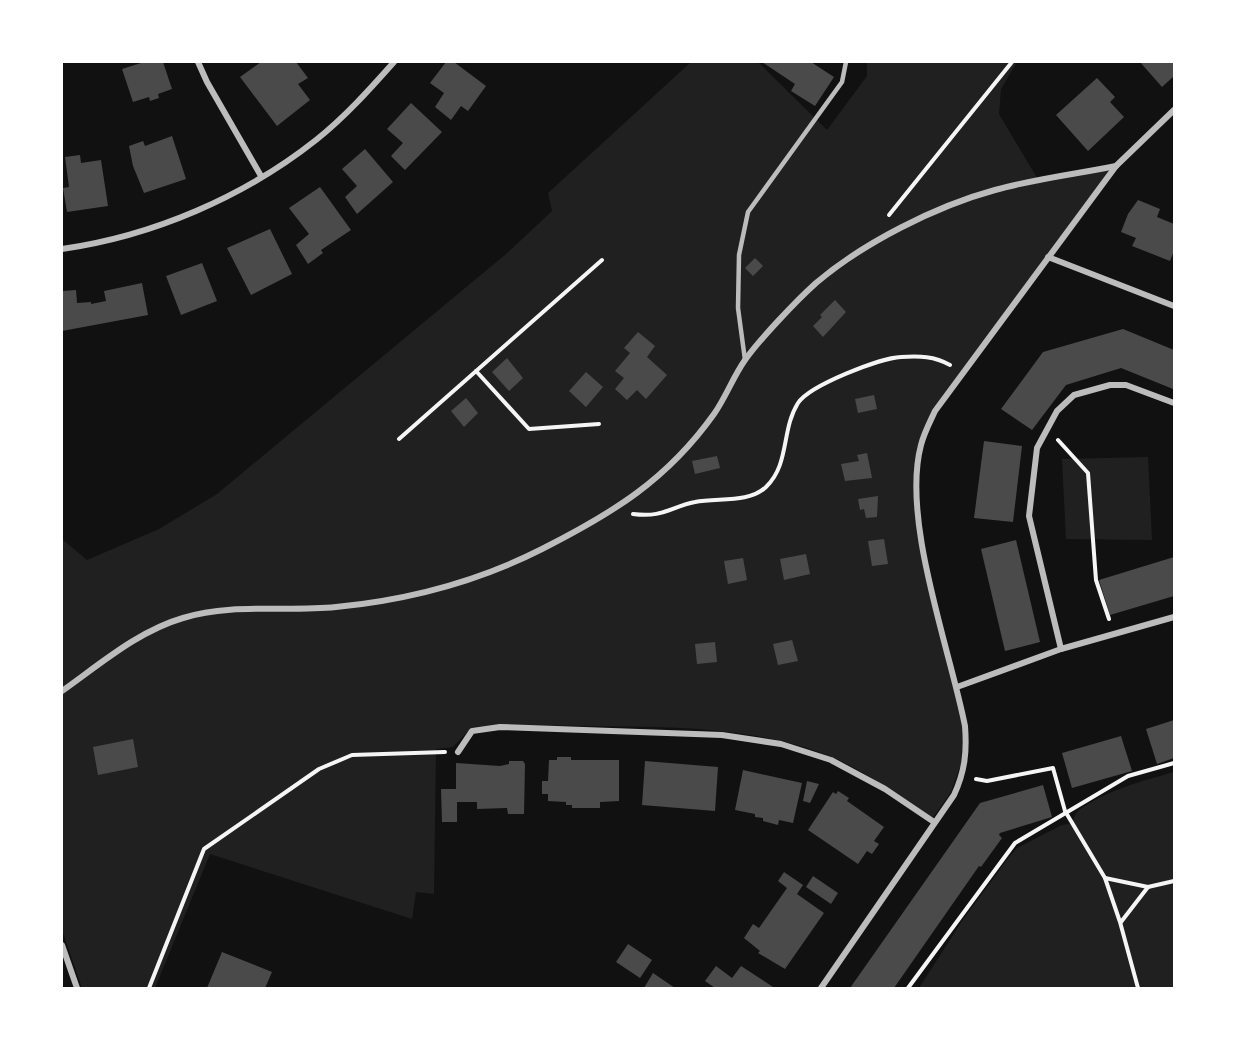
<svg xmlns="http://www.w3.org/2000/svg" width="1236" height="1050" font-family="'Roboto Condensed',sans-serif">
  <style>
    .green { fill: #202020 }
    .building { fill: #4a4a4a }
    .lines { fill: none; stroke-linecap: round; stroke-linejoin: round }
    .path { stroke: #f5f5f5; stroke-width: 4 }
    .service { stroke: #bcbcbc; stroke-width: 4.5 }
    .minor { stroke: #bcbcbc; stroke-width: 6 }
  </style>
  <rect width="100%" height="100%" fill="#111"/>
  <g class="green">
    <path d="M691 62H758L827 130 867 76V62H1017L1001 89 999 114 1040 183 1110 170 932 410 919 445V538L955 686 962 726 963 758 951 792 932 819C900 797 867 772 832 757 757 726 669 727 590 726 550 726 511 724 472 727L453 747 436 749 434 894 416 892 412 919 210 854 155 988H82L62 930V539L87 560 159 529 217 494 506 254 552 211 548 193Z"/>
    <path d="M1148 457 1152 540 1066 539 1062 459Z"/>
    <path d="M1174 772V988H919L962 921 1009 857 1017 848 1062 825 1069 824C1075 820 1073 815 1079 810 1107 790 1142 781 1174 772Z"/>
  </g>
  <g class="building">
    <path d="M144 62H163L172 89 158 94 159 98 150 101 149 97 133 102 122 69Z"/>
    <path d="M261 62H296L308 78 298 84 310 100 277 126 240 77Z"/>
    <path d="M446 62H454L486 86 468 111 461 106 451 120 435 107 444 93 430 83Z"/>
    <path d="M762 62H811L834 77 815 106 791 91 795 84Z"/>
    <path d="M1140 62H1174V76L1162 87Z"/>
    <path d="M1097 78 1115 97 1110 102 1124 117 1088 151 1056 115Z"/>
    <path d="M411 103 442 132 405 170 391 156 403 143 387 129Z"/>
    <path d="M172 136 186 179 144 193 133 166 129 146 143 141 145 146Z"/>
    <path d="M365 149 393 182 357 214 345 197 357 186 342 169Z"/>
    <path d="M80 155 81 163 101 160 108 206 67 212 63 188 69 187 65 157Z"/>
    <path d="M320 187 351 230 321 250 323 253 308 264 296 245 309 234 289 208Z"/>
    <path d="M1138 200 1160 209 1157 217 1174 224V251L1170 261 1132 246 1136 238 1121 232 1128 214Z"/>
    <path d="M270 229 292 274 251 295 227 248Z"/>
    <path d="M755 258 763 266 753 276 745 268Z"/>
    <path d="M202 263 217 301 181 315 166 276Z"/>
    <path d="M142 283 148 315 62 331V291L76 290 77 303 91 302V304L106 301 104 291Z"/>
    <path d="M835 300 846 312 823 337 813 326 822 317 820 315Z"/>
    <path d="M1123 329 1174 350 1173 389 1121 368 1066 385 1032 430 1001 409 1043 352Z"/>
    <path d="M638 332 655 346 647 357 667 375 646 399 637 390 627 400 615 389 624 378 615 371 630 353 624 348Z"/>
    <path d="M507 358 523 378 509 391 492 372Z"/>
    <path d="M586 372 603 387 586 407 569 391Z"/>
    <path d="M874 395 877 409 858 413 855 399Z"/>
    <path d="M466 398 478 413 464 427 451 411Z"/>
    <path d="M984 441 1022 446 1013 522 974 518Z"/>
    <path d="M867 453 872 478 845 481 841 464 859 461 857 455Z"/>
    <path d="M717 456 720 468 695 474 692 461Z"/>
    <path d="M878 496 877 517 866 518 864 509 860 510 858 499Z"/>
    <path d="M884 539 888 564 872 566 868 541Z"/>
    <path d="M1016 540 1040 642 1005 651 981 549Z"/>
    <path d="M806 554 810 574 784 580 780 559Z"/>
    <path d="M1174 557V596L1110 615 1099 580Z"/>
    <path d="M743 558 747 580 728 584 724 561Z"/>
    <path d="M792 640 798 661 778 665 773 644Z"/>
    <path d="M715 642 717 662 697 664 695 644Z"/>
    <path d="M1174 720V758L1157 764 1146 729Z"/>
    <path d="M1121 736 1132 771 1072 788 1062 753Z"/>
    <path d="M133 739 138 767 98 775 93 747Z"/>
    <path d="M557 757H571V760H619V801L600 802V808H572V805H566V802L548 801V794H542V781H548L549 760H557Z"/>
    <path d="M509 761H523L525 764 524 814H508L507 808 477 809V802H457V822H442L441 789H456V763L500 766 509 764Z"/>
    <path d="M645 761 718 767 715 811 642 805Z"/>
    <path d="M743 770 802 783 793 823 779 820 778 825 763 821V818L755 817V814L735 810Z"/>
    <path d="M807 781 819 784 810 803 803 801Z"/>
    <path d="M1043 785 1052 817 1000 833 999 835 1002 838 981 867 979 866 894 988H850L980 803Z"/>
    <path d="M838 791 849 798 847 801 884 827 874 841 879 844 872 854 867 851 858 864 808 830 833 792 836 794Z"/>
    <path d="M784 872 803 885 797 894 824 913 785 969 758 953 760 951 744 938 753 924 759 928 787 888 778 881Z"/>
    <path d="M813 876 838 893 831 904 806 887Z"/>
    <path d="M628 944 652 960 640 978 616 962Z"/>
    <path d="M222 952 272 972 265 988H207Z"/>
    <path d="M716 966 732 978 741 966 773 987 715 988 705 981Z"/>
    <path d="M653 973 675 988H644Z"/>
  </g>
  <g class="lines">
    <g class="path">
      <path d="M889 215 1012 62"/>
      <path d="M476 371 529 429 599 424"/>
      <path d="M399 439 602 260"/>
      <path d="M1058 440 1088 473 1096 580 1109 619"/>
      <path d="M633 514C663 518 670 507 695 502 717 497 748 504 766 487 790 464 781 430 798 403 810 385 880 358 901 357 920 356 934 356 950 365"/>
      <path d="M976 779 987 781 1053 768 1065 811 1105 878 1120 922 1138 988"/>
      <path d="M1105 878 1148 887"/>
      <path d="M1121 922 1148 887 1174 881"/>
      <path d="M149 988 204 849 319 769 352 755 445 752"/>
      <path d="M908 988 1015 843 1128 776 1174 763"/>
    </g>
    <path class="service" d="M745 360 738 308 739 255 748 212 842 82 846 62"/>
    <g class="minor">
      <path d="M198 62 207 82 261 176"/>
      <path d="M62 249C153 236 244 197 316 140 345 117 370 89 394 62"/>
      <path d="M1048 257 1174 306"/>
      <path d="M1061 649 1029 516 1037 448 1057 411 1074 395 1110 385H1126L1174 403"/>
      <path d="M957 687 1061 649 1174 617"/>
      <path d="M62 691C99 665 138 631 183 618 232 603 285 612 336 607 407 600 479 581 542 549 613 513 667 480 714 414 726 397 733 377 745 360 760 339 796 301 816 283 863 243 936 206 995 190 1034 179 1076 174 1116 166"/>
      <path d="M458 752 472 731 500 727 722 735 781 744 831 760 885 789 934 822"/>
      <path d="M62 945 77 988"/>
      <path d="M821 988 954 795C965 771 967 752 965 726 950 649 901 520 921 445 924 433 930 422 935 411L1116 166 1174 110"/>
    </g>
  </g>
  <rect width="1236" height="1050" fill="none" stroke="#ffffff" stroke-width="126"/>
</svg>
